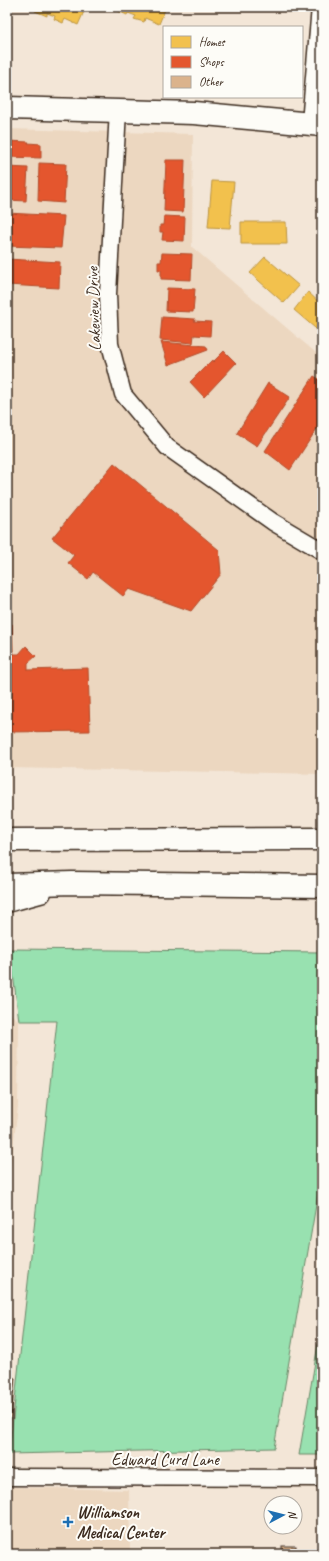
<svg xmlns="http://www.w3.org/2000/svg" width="329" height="1561" font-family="Caveat,sans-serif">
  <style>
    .built { fill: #ecd7c0 }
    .green { fill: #98e1b0; stroke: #6a8667 }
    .homes { fill: #f2c14e; stroke: #bb9440 }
    .shops { fill: #e4572e; stroke: #b14a29 }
    .building { fill: #dbb38c; stroke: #3b2a1e }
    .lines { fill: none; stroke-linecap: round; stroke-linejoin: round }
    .street-casing { stroke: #3b2a1e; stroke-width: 19 }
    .secondary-casing { stroke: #3b2a1e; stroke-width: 25 }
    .highway-casing { stroke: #3b2a1e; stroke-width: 25 }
    .street { stroke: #fdfcf7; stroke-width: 16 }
    .secondary { stroke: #fdfcf7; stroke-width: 22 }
    .highway { stroke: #fdfcf7; stroke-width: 22 }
    .poi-dot { fill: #1f6fb2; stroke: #fdfcf7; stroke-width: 1.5 }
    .labels { text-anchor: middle; stroke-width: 4; stroke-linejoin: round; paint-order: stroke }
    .street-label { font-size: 17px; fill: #3b2a1e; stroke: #fdfcf7 }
    .poi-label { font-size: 17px; font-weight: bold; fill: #3b2a1e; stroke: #fdfcf7; text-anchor: start }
  </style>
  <rect width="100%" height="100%" fill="#f3e6d7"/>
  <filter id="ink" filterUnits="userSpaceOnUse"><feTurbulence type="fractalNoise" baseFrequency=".025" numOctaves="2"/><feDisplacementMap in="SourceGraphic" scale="8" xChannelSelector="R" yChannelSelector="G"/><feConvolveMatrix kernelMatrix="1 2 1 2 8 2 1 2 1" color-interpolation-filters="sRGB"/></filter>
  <g filter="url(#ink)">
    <g class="built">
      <path d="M7 129 193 134 192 247 322 358V774L7 768Z"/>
      <path d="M7 1011 19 1021 18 1106 7 1200Z"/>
      <path d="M7 1487 129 1490 130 1554H7Z"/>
    </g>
    <g class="green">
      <path d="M10 949 322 952V1170L274 1448 9 1454 57 1021H19Z"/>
      <path d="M322 1321V1455H299Z"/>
    </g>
    <g class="homes">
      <path d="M32 7H86L78 25 65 19 63 23 54 19 55 16 47 13V16L35 11 36 9Z"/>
      <path d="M115 7H166L159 24 145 18 144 22 134 19 136 16 128 13 127 15 116 10 117 8Z"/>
      <path d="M212 181 234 182 230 228 208 227Z"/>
      <path d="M241 222H286L287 244H241Z"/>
      <path d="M265 257 299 286 284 303 250 273Z"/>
      <path d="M308 292 322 305V334L294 310Z"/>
    </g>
    <g class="shops">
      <path d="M7 141 29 142 28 143 41 144V158L7 157Z"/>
      <path d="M166 160H185L183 212 164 211Z"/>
      <path d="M39 163 66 164 64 203 38 201Z"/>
      <path d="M7 167 28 168 26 201 7 200Z"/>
      <path d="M7 213 64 216 61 248 7 246Z"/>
      <path d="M164 216 185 217 184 241 162 240 163 232H160V225H163Z"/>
      <path d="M162 253 192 254 191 280 161 279V270H158V262H161Z"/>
      <path d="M7 259 60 262 59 288 7 285Z"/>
      <path d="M167 288 195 289 193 312 166 311Z"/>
      <path d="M162 317 195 319 194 321 211 322 210 336 194 335 193 343 160 340Z"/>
      <path d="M161 342 206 346 208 350 168 365Z"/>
      <path d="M224 351 236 363 204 397 190 382 212 360 213 362Z"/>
      <path d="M314 376 322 381V421L290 470 265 451Z"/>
      <path d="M268 383 290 397 257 446 237 433Z"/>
      <path d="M114 463 219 550 221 574 191 611 129 589 123 596 93 572 88 579 68 563 74 555 52 538Z"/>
      <path d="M7 624H12L13 654H19L26 646 36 656 28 663V670L88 668 90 731 7 732Z"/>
    </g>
    <g class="building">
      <path d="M7 1377 15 1378 10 1427H7Z"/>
      <rect x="282" y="1546" width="14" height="8"/>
    </g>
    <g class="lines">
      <g class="street-casing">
        <g id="street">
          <path d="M118 110 108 294 110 344 123 394 167 447 273 522 322 551"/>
          <path d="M310 123 320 7"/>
          <path d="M7 1477 322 1478"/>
        </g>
      </g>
      <g class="secondary-casing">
        <path id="secondary" d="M7 108 194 113 322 125"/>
      </g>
      <g class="highway-casing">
        <g id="highway">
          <path d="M7 840 322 839"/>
          <path d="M7 885 72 883 322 886"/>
          <path d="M7 901 40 892"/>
        </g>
      </g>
      <use href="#street" class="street"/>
      <use href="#secondary" class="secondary"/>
      <use href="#highway" class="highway"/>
    </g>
  </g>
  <path class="poi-dot" d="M66 1516h4v4h4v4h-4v4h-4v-4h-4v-4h4z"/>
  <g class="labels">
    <g class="street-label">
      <text transform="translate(93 309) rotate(-92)" y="6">Lakeview Drive</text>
      <text x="165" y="1465">Edward Curd Lane</text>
    </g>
    <g class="poi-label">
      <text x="77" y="1518">Williamson<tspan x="77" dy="20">Medical Center</tspan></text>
    </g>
  </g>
  <rect width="329" height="1561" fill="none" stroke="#fdfcf7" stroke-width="24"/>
  <rect x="12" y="12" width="305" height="1537" fill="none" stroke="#3b2a1e" stroke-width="1.5" filter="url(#ink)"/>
  <rect x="163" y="26" width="140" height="72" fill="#fdfcf7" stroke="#afa8a0"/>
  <rect x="171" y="36" width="20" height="12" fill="#f2c14e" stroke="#afa8a0"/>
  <text x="199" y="46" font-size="12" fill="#3b2a1e">Homes</text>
  <rect x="171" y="56" width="20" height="12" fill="#e4572e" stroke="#afa8a0"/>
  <text x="199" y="66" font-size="12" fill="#3b2a1e">Shops</text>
  <rect x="171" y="76" width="20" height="12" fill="#dbb38c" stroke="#afa8a0"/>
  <text x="199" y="86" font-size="12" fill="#3b2a1e">Other</text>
  <g transform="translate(283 1515) rotate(83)"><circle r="19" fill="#fdfcf7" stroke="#afa8a0"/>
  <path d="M0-3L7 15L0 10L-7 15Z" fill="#1f6fb2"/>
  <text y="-6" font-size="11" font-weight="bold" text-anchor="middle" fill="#3b2a1e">N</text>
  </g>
</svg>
